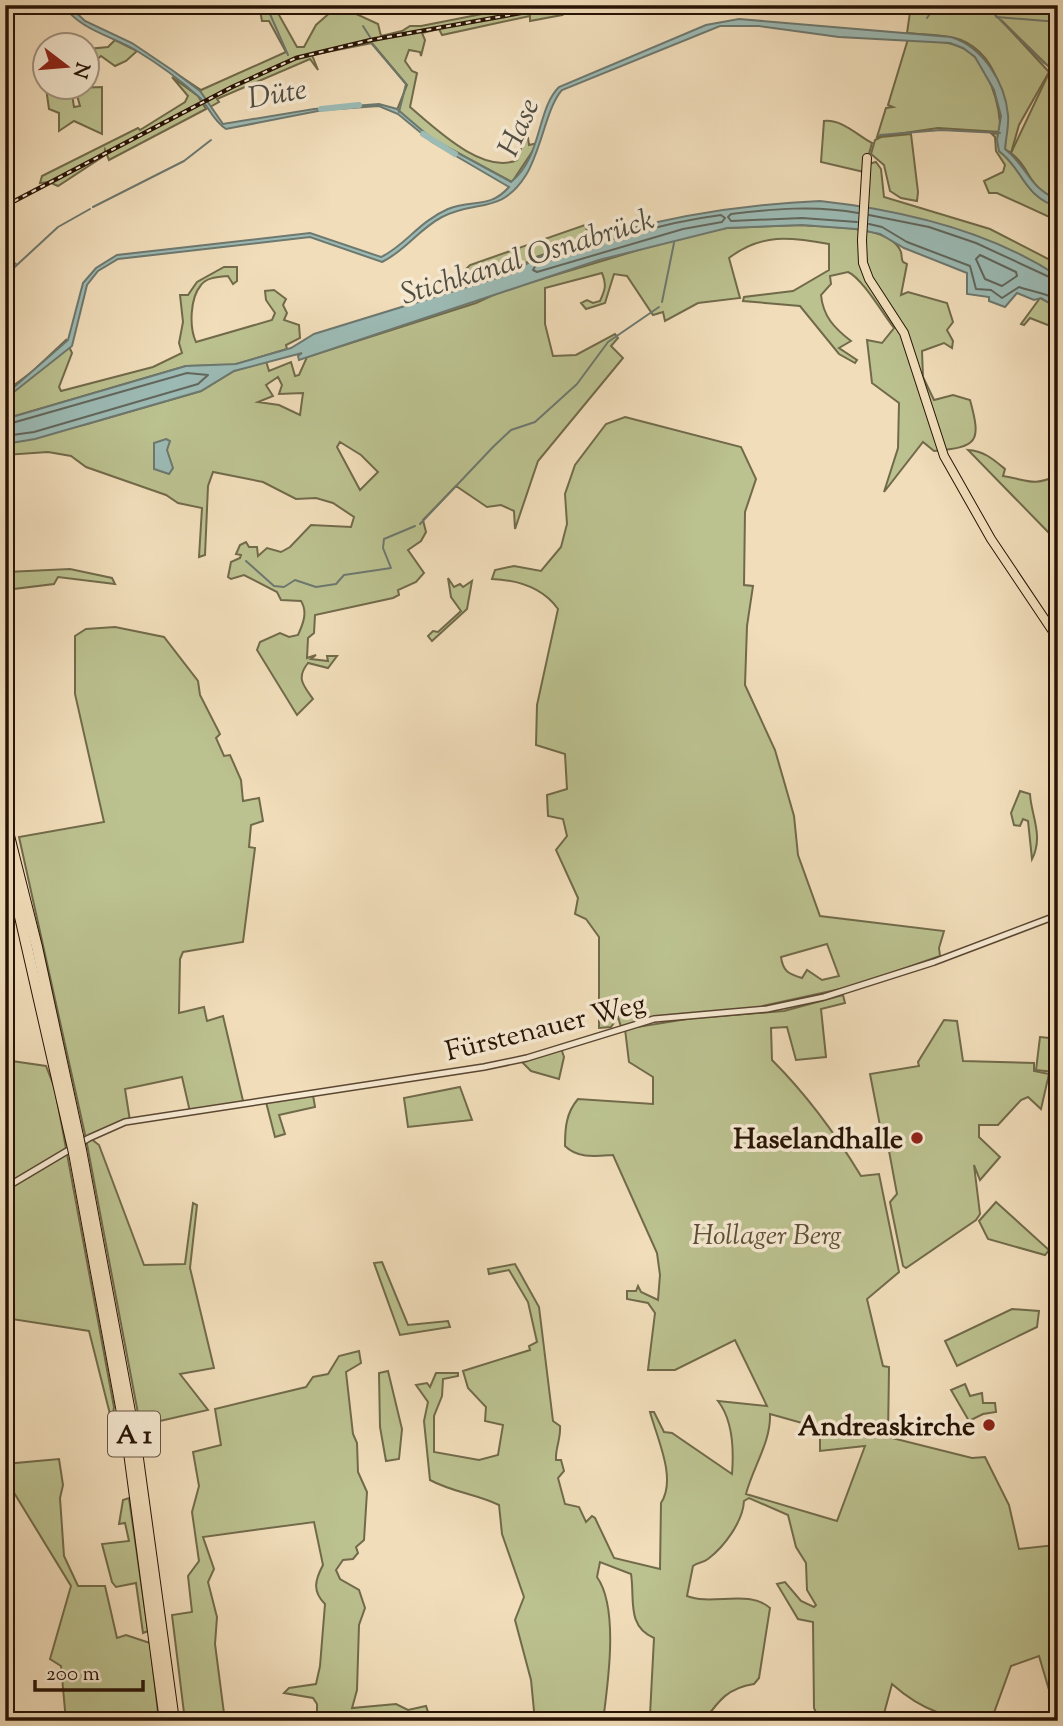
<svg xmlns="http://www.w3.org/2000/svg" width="1063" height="1726" font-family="'Sorts Mill Goudy',serif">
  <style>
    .green { fill: #bbc18f; stroke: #716a4a; stroke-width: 2; fill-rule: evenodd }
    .water { fill: #9cbbb5; stroke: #6d786f; stroke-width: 2 }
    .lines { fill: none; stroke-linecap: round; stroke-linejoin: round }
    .shore { stroke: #62675d; stroke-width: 2 }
    .stream { stroke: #6d786f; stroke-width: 2 }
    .river { stroke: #9cbbb5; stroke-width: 6 }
    .minor-casing { stroke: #5a4632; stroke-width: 8 }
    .major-casing { stroke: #271305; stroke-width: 10 }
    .highway-casing { stroke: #271305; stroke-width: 12 }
    .minor { stroke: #f6e9d2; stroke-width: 5 }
    .major { stroke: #f1ddba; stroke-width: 8 }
    .highway { stroke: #f1ddba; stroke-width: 10 }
    .rail-casing { stroke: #271305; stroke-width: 4.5 }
    .rail { stroke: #f6e9d2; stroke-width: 2; stroke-dasharray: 5; stroke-linecap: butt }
    .highway-bridge-casing { stroke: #271305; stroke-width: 12; stroke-linecap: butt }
    .highway-bridge { stroke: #f1ddba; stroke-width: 10 }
    .poi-dot { fill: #8f2418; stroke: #f6e9d2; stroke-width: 2.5 }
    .labels { text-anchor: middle; stroke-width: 7; stroke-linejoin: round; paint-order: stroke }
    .shield { fill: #f6e9d2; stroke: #655342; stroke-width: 2 }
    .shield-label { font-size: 26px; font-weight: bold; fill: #271305 }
    .street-label { font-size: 28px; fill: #271305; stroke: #f6e9d2 }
    .poi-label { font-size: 28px; font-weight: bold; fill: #271305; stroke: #f6e9d2; text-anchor: end }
    .park-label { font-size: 28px; font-style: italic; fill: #5b5035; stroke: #f6e9d2 }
    .water-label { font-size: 30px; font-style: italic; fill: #504e43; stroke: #f6e9d2 }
  </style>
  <rect width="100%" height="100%" fill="#f1ddba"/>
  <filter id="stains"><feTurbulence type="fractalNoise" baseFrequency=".00286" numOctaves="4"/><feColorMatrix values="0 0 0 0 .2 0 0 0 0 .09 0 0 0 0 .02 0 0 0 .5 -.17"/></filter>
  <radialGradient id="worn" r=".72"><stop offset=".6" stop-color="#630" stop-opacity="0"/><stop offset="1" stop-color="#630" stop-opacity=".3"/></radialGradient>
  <g class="green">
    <path d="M259 5H278L279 15 297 47H304L316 25 333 10 352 12 378 24 381 36 402 31 410 26H421L513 8 512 15 555 7 562 15 530 21V16L442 35 439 29 422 33 425 40 421 56 420 52 409 50 405 61 412 71 417 73 410 107C436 129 483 175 517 160L524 140 528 138 529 145 538 143 512 182 432 139 397 110 407 85 372 43 312 55 318 70 310 59 217 99 219 102 210 107 200 91 174 72 201 90 286 52 269 21H262Z"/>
    <path d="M911 5H1058V71L1049 67 1001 20 1049 72 1019 125 1011 153 1005 149C1008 111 1002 57 961 40 945 34 925 35 907 33Z"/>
    <path d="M908 39C926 41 947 40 963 48 988 60 1001 107 1000 132L938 128 877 137 886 108 893 107 888 105Z"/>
    <path d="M115 40 137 51 126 61 115 66 101 56 94 62 88 59V49L108 47Z"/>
    <path d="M1048 75 1058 77V200C1025 186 1033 170 1011 153Z"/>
    <path d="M172 77 198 96 206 109 109 160 105 150 104 156 58 186 49 182 40 183 42 176 138 128 140 130 185 102 188 96Z"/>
    <path d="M102 87V134L74 121 59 131V113L49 109 46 88H59L62 92 72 94 74 107 80 106 75 88Z"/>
    <path d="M824 121C842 119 857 135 872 143L864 172 821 162Z"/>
    <path d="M991 133 999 134V151C1024 170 1023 196 1058 207V221L997 193H989L984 181 1003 172 1005 165 996 151 995 137Z"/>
    <path d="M911 134 918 192 917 201 901 198 890 191 884 165 871 154 875 140 881 137Z"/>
    <path d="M876 162 881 169 884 197 990 229 1058 264V276L1022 257 865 207 868 164Z"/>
    <path d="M585 225 590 239 533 258 512 273 476 284 468 280 466 269 470 265Z"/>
    <path d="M802 225C828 228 890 224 901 252 902 255 901 259 903 262L907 264 901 295 908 292 947 303 953 322 947 330 953 341 952 348 944 343 922 351 923 377 934 400 953 395 970 400C982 443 977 447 934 451L923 442 884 492 898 448 899 403 872 383 867 340 882 343 894 328C883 314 862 278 848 272L830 276 831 284 821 295C823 316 834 328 851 341L839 348 857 360 855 363 839 354 800 306 743 301 744 297 793 291 829 270V244C791 237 761 233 729 258L740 298 698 303 665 321 663 312 653 315 627 276 614 274 605 303 586 309 581 303 587 300 593 303 600 301C605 290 607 285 602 273L545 288V324L553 356 576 355 615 334 618 338 611 346 623 358 538 461 515 529 514 511 501 505 487 507 456 486 423 520 426 532 421 541 408 550 424 573 416 582 398 590 399 595 393 598 315 615 314 633 308 638 307 658 316 655 311 659 328 661 327 656H337L328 668 308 663C296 678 303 685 313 699L297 715 257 650 260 642 280 633 289 637 298 635C303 624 308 612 301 601L281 600 277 592 244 575 231 579 228 577 231 562 240 558 241 555 236 554 240 545 246 542 249 547H257L258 556 267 548 281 552 290 547 311 525 351 527 354 517 333 503 316 498 296 499 263 482 213 472 208 486 205 555 199 557 202 508 178 503 166 495 86 467 71 456 48 452 5 455V444L87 424 201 391 234 371 266 361 269 371 291 362 295 376 299 375 307 357 476 303 502 291 685 236 727 228ZM278 377 282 385 279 394 303 393 300 415 279 405 258 402 273 396 266 385ZM340 442 361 455 378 472 360 490 337 447Z"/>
    <path d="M224 267H237V281L233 284 228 276C219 277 207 277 201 285 190 298 189 327 196 342L272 320 275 313 266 300 265 291 274 290 286 299 283 305 287 313 284 320 299 325 300 338 286 345 287 349 233 365 186 366 5 419V392L33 371 66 340 72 353 59 387 61 391 153 367 182 353 179 343 183 322 180 295H188L197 282Z"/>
    <path d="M1040 298 1058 308V329L1030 318 1024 325 1021 324Z"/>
    <path d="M625 417 741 447 756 479 745 512 744 585 753 586 747 626 745 685 775 750 794 816 798 855 820 916 944 931 939 948 940 956 854 986 763 1006 761 1009 668 1017 621 1027 618 1017 611 1027 599 1028V937L586 919 575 914 578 898 556 850 567 836 563 819 548 816 547 795 567 789 565 754 536 745 537 705 558 609C543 588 517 580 492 579L495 570 514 566 541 571 561 547 567 524 565 494 575 465 606 424ZM827 944 839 976 822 980 807 970 802 978C788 974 783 971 781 957Z"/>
    <path d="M968 450C984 451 993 459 1005 469L1003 476C1028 480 1033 487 1058 475V536L1051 535Z"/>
    <path d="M5 566 7 572 70 569 112 578 115 584 58 577 54 584 5 590Z"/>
    <path d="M448 578 454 587 460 584 463 587 472 581 467 609 432 641 428 636 433 631 438 632 461 611 451 597Z"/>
    <path d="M115 627 164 637 198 681 200 695 220 734 216 738 224 756 230 755 241 780 243 801 259 798 263 821 251 825 249 847 255 848 243 942 183 952 180 959 179 1013 204 1007 207 1021 223 1016 244 1105 190 1112 182 1077 125 1089 130 1121 90 1138 99 1145 144 1265 185 1264 193 1203 197 1205 190 1268 214 1368 180 1374 208 1410 147 1424H140L86 1139 19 837 104 822 75 694V636L86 629Z"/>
    <path d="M1020 791 1030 794C1031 815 1044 836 1032 859L1028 821 1023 819 1020 826 1014 825 1011 813Z"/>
    <path d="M843 995 845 1003 821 1009 826 1057 796 1060 787 1027 771 1028 772 1060C808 1096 835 1133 861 1176L879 1174 899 1272 867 1299 883 1366 889 1367 888 1437 972 1458 985 1457 1009 1505 1019 1549 1055 1545 1058 1679 1052 1700 1039 1656 1011 1666 991 1721C951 1721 921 1710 892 1684L882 1721H859L853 1713 835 1712 818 1717 814 1708 813 1622 798 1619 777 1584 785 1582 801 1601 814 1607 816 1605 807 1590 806 1563 796 1547 788 1515 749 1498 744 1501C743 1521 725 1546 708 1559 703 1563 698 1562 693 1566L687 1596C712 1606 749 1589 770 1608L759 1678 754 1684C728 1688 719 1700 704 1721H680L679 1717 650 1715 654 1638C626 1626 635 1598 631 1574L600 1562 597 1577C619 1608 608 1683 603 1721H535L531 1680 515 1620 524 1597 502 1534 499 1505C476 1494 452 1492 430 1480L424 1421 428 1402 416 1385 427 1383 430 1387 436 1373H458V1376L443 1379 442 1396 434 1416V1452L479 1460 498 1455 503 1425 485 1421 486 1407 468 1388 463 1371 530 1350 529 1346 537 1342 528 1302 509 1270 489 1274 488 1269 515 1264 539 1307 553 1421 560 1426C561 1439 555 1449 556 1460H561L564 1471 558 1478 565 1504 579 1507 586 1522 592 1516 595 1518 614 1558 660 1569 661 1503C677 1479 657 1438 650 1412H654L664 1432 672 1433 732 1474C734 1449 732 1419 718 1401L767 1406 735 1340 675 1370H648L655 1313 648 1303 627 1299V1291H636L638 1286 641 1292 658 1300 660 1275 657 1253 613 1155C597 1156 578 1159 565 1146 565 1128 566 1113 578 1099L653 1104V1077L629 1062 625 1029 693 1018 784 1011ZM770 1414 820 1428V1451L865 1446 837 1521 746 1494C753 1467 771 1442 770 1414Z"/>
    <path d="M944 1020 957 1021 963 1061 1034 1063V1071L1049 1074 1041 1109 1028 1097 1021 1100 998 1125H979V1137L1000 1157 980 1180 974 1165 980 1214 976 1220 906 1268 903 1266 890 1202 897 1194 887 1140 883 1141 870 1074 919 1066 918 1062Z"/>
    <path d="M1040 1037 1058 1039 1054 1072 1036 1070Z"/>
    <path d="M561 1048 564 1057 559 1079 531 1071 520 1060Z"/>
    <path d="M5 1060 46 1066 55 1089 114 1407 112 1422 89 1331 5 1318Z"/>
    <path d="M460 1087 472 1120 408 1127 404 1098Z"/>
    <path d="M313 1095 315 1107 279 1115 285 1134 275 1137 266 1102Z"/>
    <path d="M996 1202 1049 1250 1045 1255 988 1239 979 1221Z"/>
    <path d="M382 1262 408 1325 448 1321 450 1327 400 1335 374 1263Z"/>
    <path d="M1012 1309 1039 1311 1037 1327 957 1366 945 1341Z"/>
    <path d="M359 1351 361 1363 346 1372 353 1434 357 1443 358 1472 367 1492 364 1540 356 1547 358 1553 353 1559 343 1560 336 1570 340 1579 359 1590 365 1608 359 1625 357 1690 352 1708 396 1704 408 1710 426 1706 428 1712 392 1721H317V1704L313 1698 284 1693 289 1688 316 1684 320 1666 325 1604C312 1591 315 1580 323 1565L314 1522 203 1537 214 1569 208 1582 217 1617 215 1644 225 1721H185L172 1615 192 1612 188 1576 199 1561 192 1512 199 1486 193 1452 221 1445 215 1409 306 1387 313 1377 328 1374 339 1356Z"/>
    <path d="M388 1371 402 1429 399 1459 386 1461 380 1427 379 1373Z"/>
    <path d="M965 1384 970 1396 982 1393 983 1403H995L996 1412 983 1414 969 1421 951 1390Z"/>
    <path d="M59 1459 63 1485 60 1498 64 1556 78 1586H105L117 1638 126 1635 150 1643 159 1721H66L61 1666 50 1659 71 1586 5 1478V1464Z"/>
    <path d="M129 1498 148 1631 143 1633 136 1583 116 1587 112 1582 102 1544 129 1541 125 1523 119 1524 123 1500Z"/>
  </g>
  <g class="water">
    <path d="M63 5H68L85 21 132 43 172 70 200 91 223 124 314 109 379 104 397 109 432 139 511 182C543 156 536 110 559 87L706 25 739 19 951 37C983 47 1005 82 1008 115 1009 126 1006 137 1005 149 1029 168 1027 186 1058 200V207C1023 196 1024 170 999 151L997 140 1001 116 994 90 975 57 963 48 950 43 839 37 759 26H720L562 90C547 106 541 151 526 175 501 215 477 199 442 217 419 229 405 251 382 262L310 237 118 259 98 271 87 285 72 346 5 399V395L68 340 83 283 96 268 117 255 310 233 381 257C405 246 418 222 448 209 472 199 490 209 509 187L432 142 398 114 379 106 323 110 226 129C212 120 209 106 198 96 180 80 157 63 137 51 112 36 80 30 63 5Z"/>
    <path d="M820 201C902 210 988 230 1058 276V308L1041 298 1034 300 1017 293 1005 307 989 301V297L967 294V273L904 248 880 234 856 229 802 225 727 228 599 260 299 360 298 356 302 353 234 371 201 391 35 439 5 444V419L186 366 236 364 291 348 314 334 512 273C542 252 577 243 612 233 682 214 748 204 820 201Z"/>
    <path d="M166 439 170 441 167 450 173 468 169 474 154 469V443Z"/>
  </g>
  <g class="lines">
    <g class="shore">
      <path d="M721 215 725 218 722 222 683 229 537 272 533 270 536 265C596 244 658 223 721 215Z"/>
      <path d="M869 215 929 227 976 243 1058 281"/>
      <path d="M857 222 802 218 731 221 728 217 731 214C773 209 816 205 858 213"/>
      <path d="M869 224 882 227 907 242 970 266 976 289 991 290 1002 298 1019 287C1033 292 1044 292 1058 300"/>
      <path d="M980 255 1016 272 1017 276 1002 286 985 279 976 259Z"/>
      <path d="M5 425 187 373 208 375 198 384 34 432 5 436"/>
    </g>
    <g class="stream">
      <path d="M266 5 288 55"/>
      <path d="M985 5 1044 63 1058 71"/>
      <path d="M996 17 1058 22"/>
      <path d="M927 18 936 5"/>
      <path d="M363 26 370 37"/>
      <path d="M372 44 406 84 399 112"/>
      <path d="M880 135 941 130 1000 133"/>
      <path d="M93 207 184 161 211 140"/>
      <path d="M5 256 16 264"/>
      <path d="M5 276 58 227 90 209"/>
      <path d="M662 302 674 243"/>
      <path d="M420 524 493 447 511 430 535 422 577 384 608 342 659 307"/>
      <path d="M246 561 274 586 284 587 295 580 316 587 336 584 344 575 391 568 383 548 384 539 415 526"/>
    </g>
    <g class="river">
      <path d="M321 109 359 105"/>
      <path d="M423 134 455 154"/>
    </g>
    <g class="minor-casing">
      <g id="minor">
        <path d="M5 9 9 5"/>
        <path d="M5 1188 89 1138 125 1122 484 1067 527 1058 654 1019 767 1009 824 997 934 962 1058 915"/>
      </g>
    </g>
    <g class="major-casing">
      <g id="major">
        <path d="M867 158 862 240 863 263 869 279 904 333 944 456 991 539 1058 639"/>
        <path d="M1054 1721 1058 1693"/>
      </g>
    </g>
    <g class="highway-casing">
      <g id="highway">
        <path d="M5 820 37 947 78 1136"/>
        <path d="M5 851 71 1140"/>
        <path d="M81 1150 136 1444 174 1721"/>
        <path d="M74 1153 128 1445 165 1721"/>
      </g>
    </g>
    <use href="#minor" class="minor"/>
    <use href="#major" class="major"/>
    <use href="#highway" class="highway"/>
    <g class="rail-casing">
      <path id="rail" d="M5 206 232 87 296 58 371 40 565 5"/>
    </g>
    <use href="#rail" class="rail"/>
    <g class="highway-bridge-casing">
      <g id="highway-bridge">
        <path d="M78 1136 81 1150"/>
        <path d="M71 1140 74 1153"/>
      </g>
    </g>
    <use href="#highway-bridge" class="highway-bridge"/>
  </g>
  <g class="poi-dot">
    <circle cx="917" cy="1138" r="7"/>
    <circle cx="989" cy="1425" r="7"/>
  </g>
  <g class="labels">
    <rect class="shield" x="108" y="1411.5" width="52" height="45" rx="5"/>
    <g class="shield-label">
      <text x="134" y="1443">A 1</text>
    </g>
    <g class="street-label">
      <text transform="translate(545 1026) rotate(-14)" y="10">Fürstenauer Weg</text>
    </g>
    <g class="poi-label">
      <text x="903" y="1148">Haselandhalle</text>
      <text x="975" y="1435">Andreaskirche</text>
    </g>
    <g class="park-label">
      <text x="767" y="1244">Hollager Berg</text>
    </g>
    <g class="water-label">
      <text transform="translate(277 93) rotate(-10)" y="10">Düte</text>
      <text transform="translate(518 127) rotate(-66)" y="10">Hase</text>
      <text transform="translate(527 256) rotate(-17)" y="10">Stichkanal Osnabrück</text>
    </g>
  </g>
  <rect width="1063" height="1726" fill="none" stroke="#f1ddba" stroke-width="28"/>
  <rect x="7" y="7" width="1049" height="1712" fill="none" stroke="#271305" stroke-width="3.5"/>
  <rect x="14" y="14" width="1035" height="1698" fill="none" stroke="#271305" stroke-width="2"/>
  <g transform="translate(66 66) rotate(106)"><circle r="33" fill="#f6e9d2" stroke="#a39380" stroke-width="2"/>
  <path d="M0-5L12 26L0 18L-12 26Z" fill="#8f2418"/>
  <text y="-10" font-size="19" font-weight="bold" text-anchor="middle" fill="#271305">N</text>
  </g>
  <path d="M35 1680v10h108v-10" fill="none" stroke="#271305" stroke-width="3.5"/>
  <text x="46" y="1680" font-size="21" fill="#271305" stroke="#f6e9d2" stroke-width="5" paint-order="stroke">200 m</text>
  <rect width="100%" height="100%" filter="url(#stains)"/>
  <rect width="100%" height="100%" fill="url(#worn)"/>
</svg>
